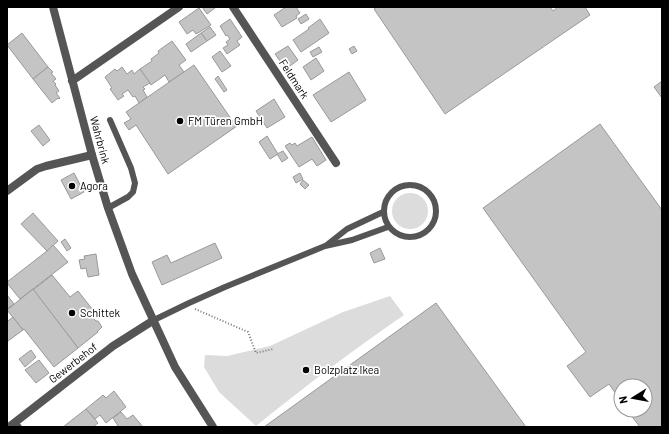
<svg xmlns="http://www.w3.org/2000/svg" width="669" height="434" font-family="Barlow,sans-serif">
  <style>
    .green { fill: #dcdcdc }
    .building { fill: #c4c4c4; stroke: #999 }
    .lines { fill: none; stroke-linecap: round; stroke-linejoin: round }
    .path { stroke: #777; stroke-width: 2; stroke-dasharray: 1 2; stroke-linecap: butt }
    .lane { stroke: #555; stroke-width: 6 }
    .street { stroke: #555; stroke-width: 8 }
    .poi-dot { fill: #000; stroke: #fff; stroke-width: 1.5 }
    .labels { text-anchor: middle; stroke-width: 3.5; stroke-linejoin: round; paint-order: stroke }
    .street-label { font-size: 11px; fill: #000; stroke: #fff }
    .poi-label { font-size: 11px; fill: #000; stroke: #fff; text-anchor: start }
  </style>
  <rect width="100%" height="100%" fill="#fff"/>
  <g class="green">
    <circle cx="410" cy="211" r="18"/>
    <path d="M390 296 404 315C353 350 304 387 256 426L219 392 204 367 205 355 227 356 270 346 343 312Z"/>
  </g>
  <g class="building">
    <path d="M202 7H214L215 8 207 14Z"/>
    <path d="M286 7H296L300 13 296 16 297 18 282 27 274 15Z"/>
    <path d="M377 7H550L553 11 558 7H585L590 15 445 114 374 9Z"/>
    <path d="M199 8 211 25 196 34 193 30 187 34 179 22Z"/>
    <path d="M306 14 309 19 301 24 298 19Z"/>
    <path d="M230 19 242 37 237 41 240 45 227 54 223 48 228 45 226 42 230 39 227 35 226 36 220 26Z"/>
    <path d="M320 19 329 33 301 52 293 40 309 29 308 28Z"/>
    <path d="M210 27 216 35 207 41 201 33Z"/>
    <path d="M22 33 48 67 33 79 7 45Z"/>
    <path d="M201 33 207 41 191 52 186 44Z"/>
    <path d="M172 41 186 60 179 65 184 72 169 82 165 75 151 85 140 69 152 61 151 59 159 53 158 51Z"/>
    <path d="M288 46 298 60 286 69 275 54Z"/>
    <path d="M354 46 357 51 352 54 349 49Z"/>
    <path d="M319 47 322 52 313 57 310 52Z"/>
    <path d="M220 51 231 66 222 72 212 57Z"/>
    <path d="M316 58 324 71 311 80 303 67Z"/>
    <path d="M194 65 236 126H237L168 174 136 125 129 130 124 123 131 119 126 112Z"/>
    <path d="M48 67 53 72 51 73 56 79 53 81 56 84 55 85 59 91 56 93 60 98 59 99 58 98 52 103 33 79Z"/>
    <path d="M122 67 127 74 132 70 134 74 140 69 150 83 143 87 145 89 143 90 147 97 139 103 135 96 133 97 128 90 122 94 124 96 118 100 110 89 112 88 105 77 115 69 117 71Z"/>
    <path d="M349 72 366 100 331 122 313 95Z"/>
    <path d="M218 76 227 90 224 92 215 79Z"/>
    <path d="M662 81V98L654 87Z"/>
    <path d="M274 99 285 117 267 128 256 111Z"/>
    <path d="M600 124 662 210V427H640L627 410H645V386H621V401L609 384 590 397 567 366 586 352 483 208Z"/>
    <path d="M39 125 50 140 43 146 31 131Z"/>
    <path d="M267 136 278 154 270 159 259 142Z"/>
    <path d="M312 137 326 160 317 166 312 159 299 167 285 146 290 143 292 145 295 143 297 146Z"/>
    <path d="M283 151 288 158 282 162 277 154Z"/>
    <path d="M74 173 84 192 71 199 61 180Z"/>
    <path d="M300 173 303 179 296 183 293 177Z"/>
    <path d="M303 180 309 185 305 189 300 184Z"/>
    <path d="M33 213 58 241 47 251 21 224Z"/>
    <path d="M65 239 71 248 67 251 61 242Z"/>
    <path d="M215 243 222 258 162 285 152 262 167 255 171 263Z"/>
    <path d="M53 245 68 262 20 299 7 283V282L47 251Z"/>
    <path d="M380 248 385 259 374 263 370 253Z"/>
    <path d="M96 254 99 275 88 277 86 268 81 269 79 260 85 259 84 256Z"/>
    <path d="M52 275 70 297 78 291 93 310 91 316 96 321H98L102 327 97 332H98L78 348 33 290Z"/>
    <path d="M33 289 78 348 54 367 24 329 23 330 7 310Z"/>
    <path d="M7 295 14 304 7 309Z"/>
    <path d="M436 303 526 427H264Z"/>
    <path d="M13 317 23 330 8 341 7 340V320L8 321Z"/>
    <path d="M31 350 36 357 25 367 19 359Z"/>
    <path d="M39 360 49 373 36 383 25 370Z"/>
    <path d="M114 391 126 407 106 423 100 415 95 419 86 409 103 395 106 398Z"/>
    <path d="M86 409 98 423 93 427H63Z"/>
    <path d="M121 412 127 419 133 415 143 427H117L118 426 113 418Z"/>
  </g>
  <g class="lines">
    <path class="path" d="M195 309 248 332 256 353 273 349"/>
    <g class="lane">
      <circle cx="410" cy="211" r="26"/>
      <path d="M108 208 128 197 133 192 135 183 131 168 110 120"/>
      <path d="M328 244 347 229 383 212"/>
      <path d="M154 320 189 303 225 287 325 246 352 240 388 227"/>
      <path d="M15 422 19 427"/>
    </g>
    <g class="street">
      <path d="M53 7 92 155 108 208 132 274 175 367 213 427"/>
      <path d="M233 7 336 163"/>
      <path d="M72 81 179 7"/>
      <path d="M7 191 37 169 46 166 92 155"/>
      <path d="M9 427 113 346 154 320"/>
    </g>
  </g>
  <g class="poi-dot">
    <circle cx="180" cy="121" r="4"/>
    <circle cx="72" cy="186" r="4"/>
    <circle cx="72" cy="313" r="4"/>
    <circle cx="306" cy="370" r="4"/>
  </g>
  <g class="labels">
    <g class="street-label">
      <text transform="translate(294 79) rotate(57)" y="4">Feldmark</text>
      <text transform="translate(100 140) rotate(75)" y="4">Wahrbrink</text>
      <text transform="translate(73 363) rotate(-38)" y="4">Gewerbehof</text>
    </g>
    <g class="poi-label">
      <text x="188" y="125">FM Türen GmbH</text>
      <text x="80" y="190">Agora</text>
      <text x="80" y="317">Schittek</text>
      <text x="314" y="374">Bolzplatz Ikea</text>
    </g>
  </g>
  <rect width="669" height="434" fill="none" stroke="#000000" stroke-width="16"/>
  <g transform="translate(633 398) rotate(259)"><circle r="19" fill="#ffffff" stroke="#999999"/>
  <path d="M0-3L7 15L0 10L-7 15Z" fill="#000000"/>
  <text y="-6" font-size="11" font-weight="bold" text-anchor="middle" fill="#000000">N</text>
  </g>
</svg>
